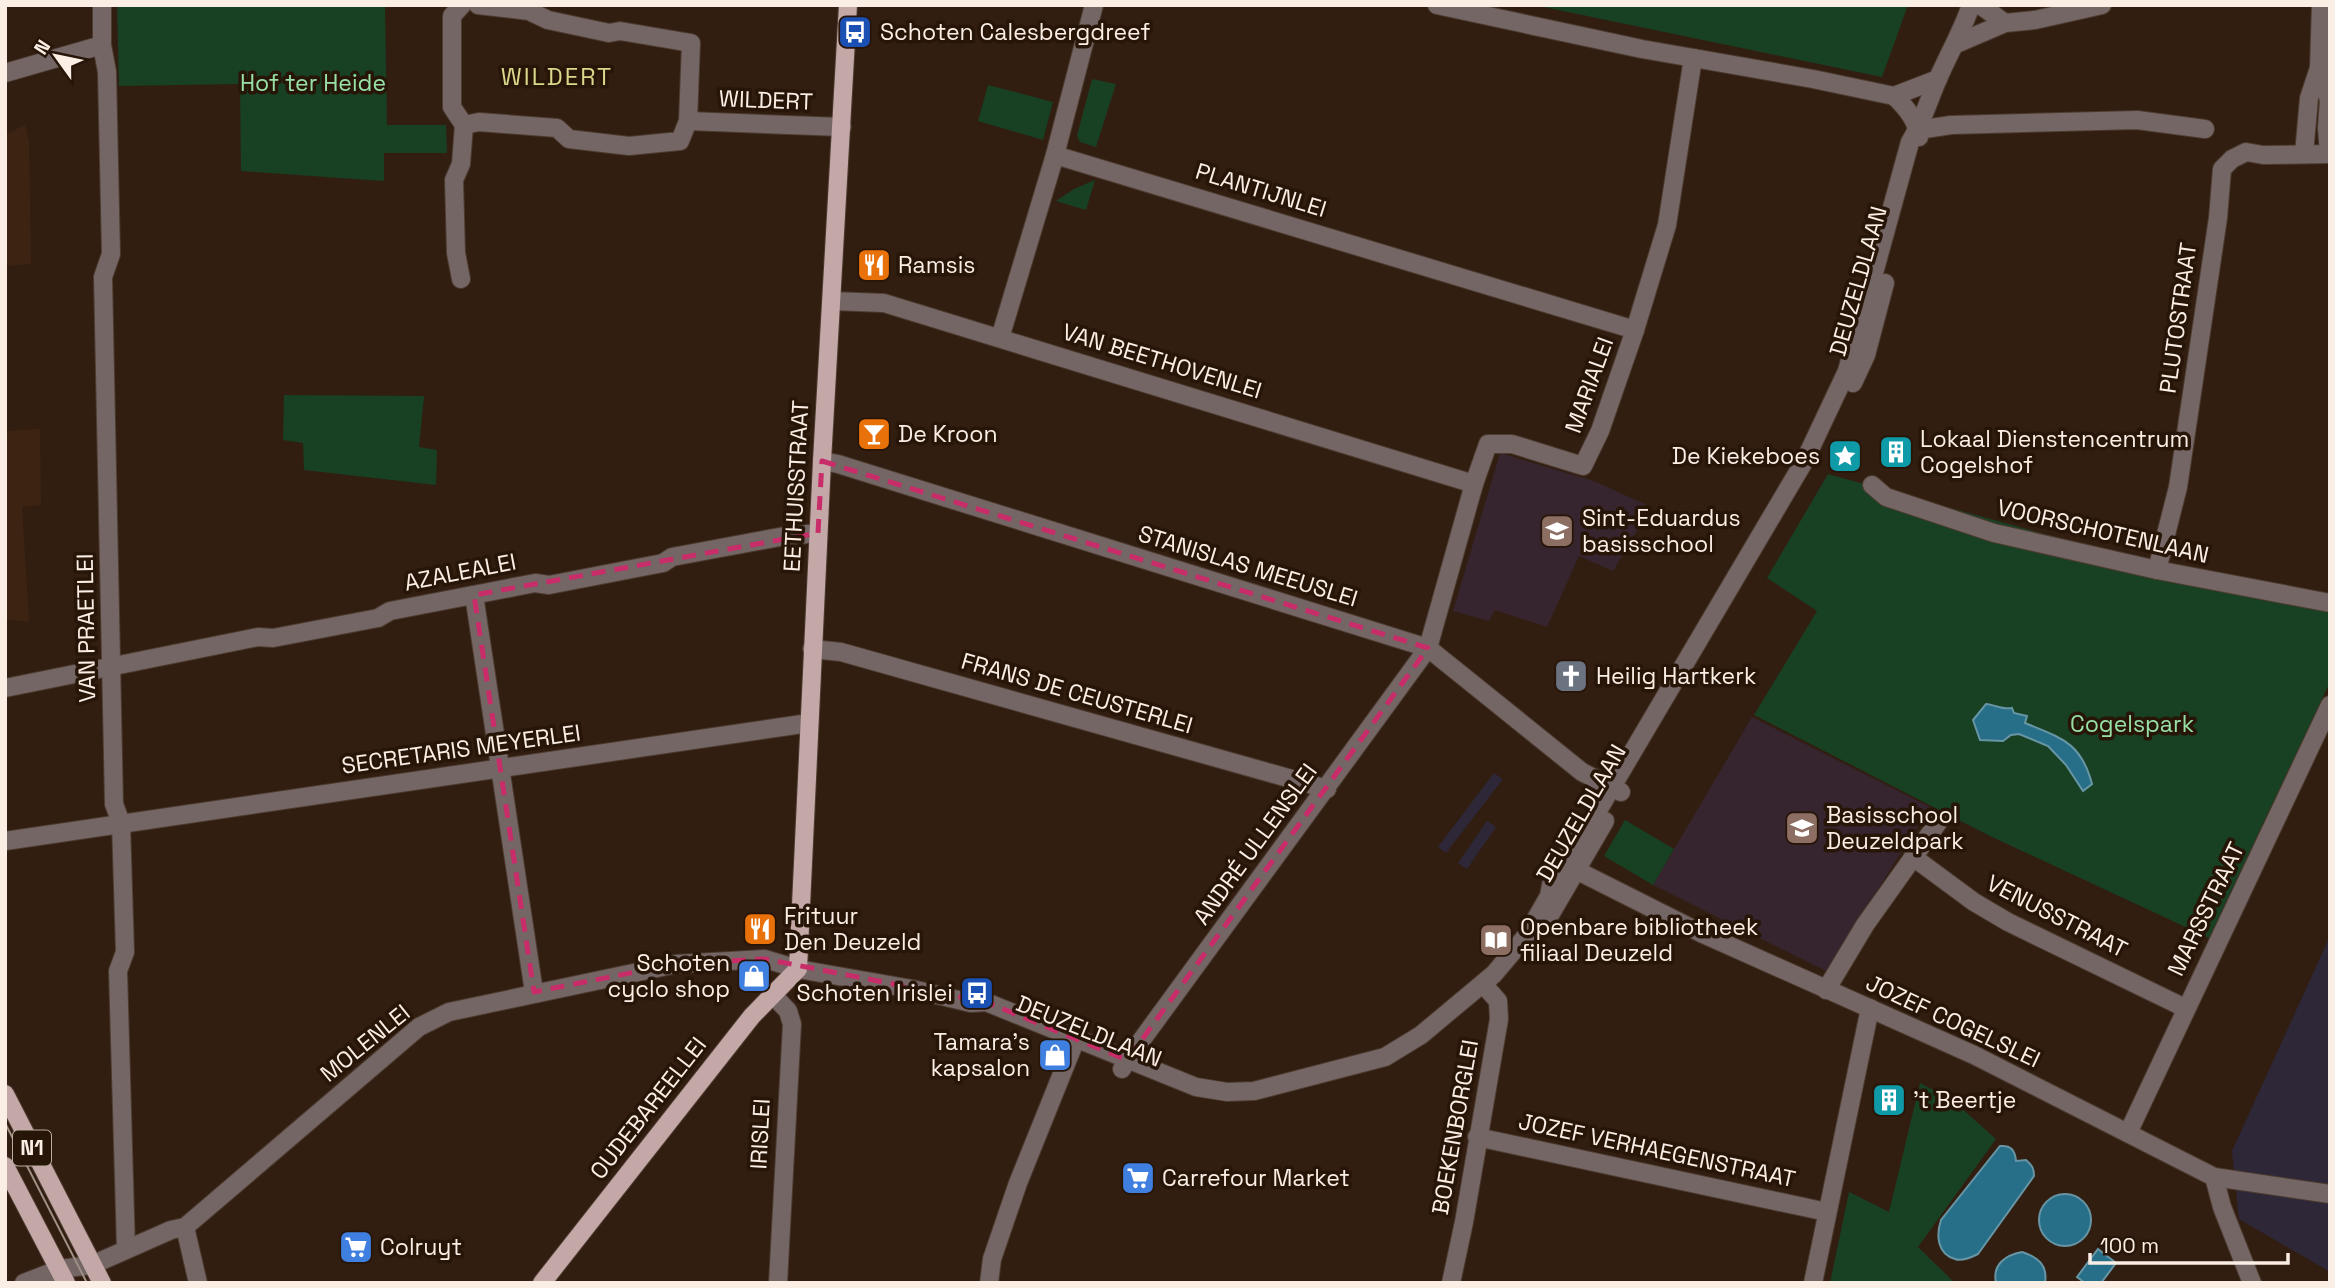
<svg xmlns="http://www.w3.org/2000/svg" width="2335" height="1288" font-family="'Space Grotesk',sans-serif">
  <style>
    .built { fill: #3d2412 }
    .industrial { fill: #2d2737 }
    .education { fill: #36252e }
    .green { fill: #184023 }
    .water { fill: #276f88; stroke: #6795a4; stroke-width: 2 }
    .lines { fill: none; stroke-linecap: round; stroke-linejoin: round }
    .minor-casing { stroke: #4d3b2f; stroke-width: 20 }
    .major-casing { stroke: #4d3b2f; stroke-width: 20 }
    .minor { stroke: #736665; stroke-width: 18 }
    .major { stroke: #c4a8a8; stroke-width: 18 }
    .tram { stroke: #9f8f84; stroke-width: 2 }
    .marked { fill: none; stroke: #c82d69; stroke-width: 5; stroke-dasharray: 14 9; stroke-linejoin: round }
    .labels { text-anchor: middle; stroke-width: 7; stroke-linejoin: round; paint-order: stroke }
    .shield { fill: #271508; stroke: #bbada3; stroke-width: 2 }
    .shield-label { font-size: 21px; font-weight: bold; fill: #fbeee5 }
    .poi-label { font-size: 23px; fill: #fbeee5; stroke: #271508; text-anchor: start }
    .park-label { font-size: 23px; fill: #97e1a7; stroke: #271508 }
    .street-label { font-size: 23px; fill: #fbeee5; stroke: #271508 }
    .neighbourhood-label { font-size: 24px; letter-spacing: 2px; fill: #dad88a; stroke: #271508 }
  </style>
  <rect width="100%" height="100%" fill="#311e11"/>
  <g class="built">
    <path d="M25 125 29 141 31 264 5 266V135Z"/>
    <path d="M40 429 41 505 22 507 29 622 5 619V431Z"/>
  </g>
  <g class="industrial">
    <path d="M1494 773 1503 779 1446 853 1438 847Z"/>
    <path d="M1487 821 1496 827 1467 869 1458 863Z"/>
    <path d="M2330 936V1272L2239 1219 2232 1151Z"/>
  </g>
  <g class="education">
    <path d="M1500 453 1594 481 1651 507 1613 571 1579 556 1547 627 1495 610 1489 621 1453 611Z"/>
    <path d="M1752 717 1930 807 1826 971 1653 885Z"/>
  </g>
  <g class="green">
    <path d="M117 5H385L387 125H446L447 153H384V181L241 171 240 84 119 86Z"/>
    <path d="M1534 5H1908L1882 77Z"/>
    <path d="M1092 79 1116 84 1096 147 1080 142 1077 136Z"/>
    <path d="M988 85 1053 102 1043 140 978 121Z"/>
    <path d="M1095 180 1086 210 1056 201 1074 189Z"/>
    <path d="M284 395 424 396 419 447 437 450 436 485 304 470 303 443 283 440Z"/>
    <path d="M1828 474 2330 613V682L2209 938 1988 835 1754 715 1817 611 1767 578Z"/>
    <path d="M1625 820 1674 849 1653 885 1604 856Z"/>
    <path d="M1920 1083 1951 1099 1996 1139 1918 1247 1955 1283H1830L1849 1192 1889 1212Z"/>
  </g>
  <g class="water">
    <path d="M1986 704C1995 705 2004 710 2012 708L2014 713 2027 716 2025 723C2061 738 2081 742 2092 784L2083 791 2066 765 2048 746 2019 734 2011 735 2003 741 1980 740 1973 720Z"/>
    <path d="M2000 1146C2011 1145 2015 1150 2016 1161L2026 1160C2032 1165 2034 1168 2034 1176L1978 1254C1972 1257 1962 1262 1955 1259 1937 1254 1936 1235 1941 1220Z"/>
    <circle cx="2065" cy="1220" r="26"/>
    <path d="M2098 1249 2116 1263 2101 1283H2085L2077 1277Z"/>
    <path d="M2022 1252C2038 1257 2048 1265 2045 1283H1996C1992 1264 2006 1255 2022 1252Z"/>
  </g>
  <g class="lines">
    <g class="minor-casing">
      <g id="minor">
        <path d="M102 5V45L107 72 111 254 103 277 114 804 121 823 125 952 118 971 126 1249"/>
        <path d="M462 5 452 16V107L464 125 479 122 557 128 569 139 629 146 680 141 688 121 691 43 620 31 609 33 548 20 529 11 478 5"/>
        <path d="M1437 5 1642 49 1813 79 1894 96 1938 79"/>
        <path d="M1980 5 2005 23"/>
        <path d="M1956 44 2005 23 2035 20 2102 5"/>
        <path d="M2319 68 2329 100 2327 128 2329 154"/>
        <path d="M5 73 102 45"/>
        <path d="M1894 96C1906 107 1917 120 1919 137"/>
        <path d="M688 121 842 127"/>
        <path d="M1918 130 1951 125 2137 120 2205 129"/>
        <path d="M2304 154 2309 98 2319 68 2321 5"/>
        <path d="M1055 155 1094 5"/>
        <path d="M461 279 456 253 454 180 461 164 464 125"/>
        <path d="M832 301 884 303 1474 484"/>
        <path d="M1000 338 1055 155 1635 330"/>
        <path d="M1853 383 1866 355 1885 283"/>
        <path d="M822 461 838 464 1428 648 1582 772 1621 792"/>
        <path d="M1872 485 1886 497 1994 533 2157 570 2330 603"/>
        <path d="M2157 570 2178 487 2218 218 2222 169 2232 159 2246 152 2263 155 2330 154"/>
        <path d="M474 595 534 992"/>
        <path d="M812 649 841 652 1327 789"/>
        <path d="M5 688 258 637 273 638 378 618 390 611 535 583 549 585 663 563 672 557 785 536 818 533"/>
        <path d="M5 841 809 723"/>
        <path d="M1913 857 1974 902 2008 922 2185 1008"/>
        <path d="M1566 865 1701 933 1974 1055 2214 1177 2330 1194"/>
        <path d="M1550 915 1605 821"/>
        <path d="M1826 990 1865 925 1939 821"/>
        <path d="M772 994 788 1011 792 1024 778 1283"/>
        <path d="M1122 1069 1127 1060 1428 648 1474 484 1488 444H1512L1583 466 1600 431 1635 330 1667 225 1693 58"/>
        <path d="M2128 1133C2194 990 2263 848 2330 705"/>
        <path d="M1477 1137 1827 1212"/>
        <path d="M2214 1177 2222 1207 2252 1283"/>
        <path d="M185 1227 198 1283"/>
        <path d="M24 1283 60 1269 92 1265 171 1230 185 1227 419 1027 449 1012 676 964 765 959 798 969 912 989 971 1003 986 1002 1196 1087 1227 1092 1254 1091 1385 1057 1421 1035 1494 974 1526 936 1549 896 1551 885 1576 839 1586 830 1593 819 1805 460 1847 371 1910 142C1922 123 1928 102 1937 81 1948 55 1962 32 1971 5"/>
        <path d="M989 1283 992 1259 1018 1183 1076 1039"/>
        <path d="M1451 1283 1464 1222 1499 1019 1498 1001 1483 984"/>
        <path d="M1813 1283 1870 1008"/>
      </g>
    </g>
    <g class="major-casing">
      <g id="major">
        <path d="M5 1094 102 1283"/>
        <path d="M5 1166 66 1283"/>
        <path d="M542 1283 752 1016 798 969 822 461 848 5"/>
      </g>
    </g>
    <use href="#minor" class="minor"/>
    <use href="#major" class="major"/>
    <path class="tram" d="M5 1123 87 1283"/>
  </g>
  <path class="marked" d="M822 461 1428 648 1127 1060 986 1002 765 959 676 964 534 992 474 595 818 533Z"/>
  <defs>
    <g id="bus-square" transform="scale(1.75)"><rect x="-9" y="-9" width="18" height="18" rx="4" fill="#1a4fb4" stroke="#271508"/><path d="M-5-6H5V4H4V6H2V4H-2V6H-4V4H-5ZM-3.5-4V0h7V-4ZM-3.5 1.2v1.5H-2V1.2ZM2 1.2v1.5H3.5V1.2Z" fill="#fff"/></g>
    <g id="restaurant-square" transform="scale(1.75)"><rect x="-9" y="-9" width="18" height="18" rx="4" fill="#e8710a" stroke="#271508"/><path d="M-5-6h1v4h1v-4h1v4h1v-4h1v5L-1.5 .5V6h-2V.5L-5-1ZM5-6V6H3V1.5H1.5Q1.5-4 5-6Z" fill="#fff"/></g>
    <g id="bar-square" transform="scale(1.75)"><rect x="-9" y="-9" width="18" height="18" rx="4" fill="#e8710a" stroke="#271508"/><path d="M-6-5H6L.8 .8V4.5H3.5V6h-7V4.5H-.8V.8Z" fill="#fff"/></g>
    <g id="building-square" transform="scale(1.75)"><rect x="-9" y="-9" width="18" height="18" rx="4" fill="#0f9aa8" stroke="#271508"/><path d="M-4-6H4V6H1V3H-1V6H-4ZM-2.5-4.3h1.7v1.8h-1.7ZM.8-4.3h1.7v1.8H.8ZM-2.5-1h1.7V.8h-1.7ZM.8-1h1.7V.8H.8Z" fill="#fff"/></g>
    <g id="sight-square" transform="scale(1.75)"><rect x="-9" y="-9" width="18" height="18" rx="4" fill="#0f9aa8" stroke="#271508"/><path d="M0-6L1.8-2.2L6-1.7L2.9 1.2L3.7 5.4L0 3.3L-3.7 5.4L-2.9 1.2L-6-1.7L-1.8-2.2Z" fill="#fff"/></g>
    <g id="school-square" transform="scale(1.75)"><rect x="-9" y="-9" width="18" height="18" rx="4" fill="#8d6e63" stroke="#271508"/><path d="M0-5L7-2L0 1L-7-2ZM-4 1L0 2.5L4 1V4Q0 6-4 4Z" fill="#fff"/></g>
    <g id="church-square" transform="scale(1.75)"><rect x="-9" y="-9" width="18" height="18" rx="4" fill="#6b7280" stroke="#271508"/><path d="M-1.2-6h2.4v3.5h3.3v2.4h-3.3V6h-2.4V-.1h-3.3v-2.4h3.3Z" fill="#fff"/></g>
    <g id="library-square" transform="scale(1.75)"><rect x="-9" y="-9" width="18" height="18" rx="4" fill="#8d6e63" stroke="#271508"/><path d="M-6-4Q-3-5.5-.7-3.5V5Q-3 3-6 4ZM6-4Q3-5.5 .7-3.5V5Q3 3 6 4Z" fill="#fff"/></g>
    <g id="shop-square" transform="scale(1.75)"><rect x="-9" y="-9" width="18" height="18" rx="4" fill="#3f7fe0" stroke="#271508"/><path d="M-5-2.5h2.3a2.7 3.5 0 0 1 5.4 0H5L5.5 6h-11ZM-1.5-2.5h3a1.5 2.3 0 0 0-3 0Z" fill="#fff"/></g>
    <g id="supermarket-square" transform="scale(1.75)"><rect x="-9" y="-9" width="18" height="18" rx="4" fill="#3f7fe0" stroke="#271508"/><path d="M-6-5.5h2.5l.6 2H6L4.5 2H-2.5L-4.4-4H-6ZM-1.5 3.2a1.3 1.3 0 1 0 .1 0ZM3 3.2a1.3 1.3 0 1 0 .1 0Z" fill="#fff"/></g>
  </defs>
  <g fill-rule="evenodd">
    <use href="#bus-square" x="855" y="32"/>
    <use href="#restaurant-square" x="874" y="265"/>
    <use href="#bar-square" x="874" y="434"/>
    <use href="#building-square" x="1896" y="452"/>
    <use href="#sight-square" x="1845" y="456"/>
    <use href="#school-square" x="1557" y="531"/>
    <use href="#church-square" x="1571" y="676"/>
    <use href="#school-square" x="1802" y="828"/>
    <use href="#restaurant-square" x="760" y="929"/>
    <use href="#library-square" x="1496" y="940"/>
    <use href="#shop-square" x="754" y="976"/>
    <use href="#bus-square" x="977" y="993"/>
    <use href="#shop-square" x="1055" y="1055"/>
    <use href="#building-square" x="1889" y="1100"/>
    <use href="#supermarket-square" x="1138" y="1178"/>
    <use href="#supermarket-square" x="356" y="1247"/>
  </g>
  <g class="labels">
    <rect class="shield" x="13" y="1130.5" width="38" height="35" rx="5"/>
    <g class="shield-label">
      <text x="32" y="1155">N1</text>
    </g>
    <g class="poi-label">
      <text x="880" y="40">Schoten Calesbergdreef</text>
      <text x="898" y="273">Ramsis</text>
      <text x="898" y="442">De Kroon</text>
      <text x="1920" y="447">Lokaal Dienstencentrum<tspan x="1920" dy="26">Cogelshof</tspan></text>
      <text x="1820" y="464" text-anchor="end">De Kiekeboes</text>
      <text x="1582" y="526">Sint-Eduardus<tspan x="1582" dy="26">basisschool</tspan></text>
      <text x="1596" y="684">Heilig Hartkerk</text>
      <text x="1826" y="823">Basisschool<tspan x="1826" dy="26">Deuzeldpark</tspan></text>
      <text x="784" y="924">Frituur<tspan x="784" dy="26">Den Deuzeld</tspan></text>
      <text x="1520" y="935">Openbare bibliotheek<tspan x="1520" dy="26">filiaal Deuzeld</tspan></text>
      <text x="730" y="971" text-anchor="end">Schoten<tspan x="730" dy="26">cyclo shop</tspan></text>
      <text x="953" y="1001" text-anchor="end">Schoten Irislei</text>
      <text x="1030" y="1050" text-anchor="end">Tamara's<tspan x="1030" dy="26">kapsalon</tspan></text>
      <text x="1913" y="1108">'t Beertje</text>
      <text x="1162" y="1186">Carrefour Market</text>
      <text x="380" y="1255">Colruyt</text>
    </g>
    <g class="park-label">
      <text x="313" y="91">Hof ter Heide</text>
      <text x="2132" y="732">Cogelspark</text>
    </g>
    <g class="street-label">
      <text transform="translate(766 100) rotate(2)" y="8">WILDERT</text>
      <text transform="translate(1261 190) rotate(17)" y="8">PLANTIJNLEI</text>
      <text transform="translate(1858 281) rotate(-74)" y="8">DEUZELDLAAN</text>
      <text transform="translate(2178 318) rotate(-82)" y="8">PLUTOSTRAAT</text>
      <text transform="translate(1162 361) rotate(17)" y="8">VAN BEETHOVENLEI</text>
      <text transform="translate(1589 385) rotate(-70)" y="8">MARIALEI</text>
      <text transform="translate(796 486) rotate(-87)" y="8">EETHUISSTRAAT</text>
      <text transform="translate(2103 531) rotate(13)" y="8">VOORSCHOTENLAAN</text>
      <text transform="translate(1248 566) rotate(17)" y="8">STANISLAS MEEUSLEI</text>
      <text transform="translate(460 572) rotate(-11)" y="8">AZALEALEI</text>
      <text transform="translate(86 628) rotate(-91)" y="8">VAN PRAETLEI</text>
      <text transform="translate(1077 693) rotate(16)" y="8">FRANS DE CEUSTERLEI</text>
      <text transform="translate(461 749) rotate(-8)" y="8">SECRETARIS MEYERLEI</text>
      <text transform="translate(1581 813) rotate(-60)" y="8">DEUZELDLAAN</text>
      <text transform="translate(1255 844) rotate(-54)" y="8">ANDRÉ ULLENSLEI</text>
      <text transform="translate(2206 909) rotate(-64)" y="8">MARSSTRAAT</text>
      <text transform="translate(2057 916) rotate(27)" y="8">VENUSSTRAAT</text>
      <text transform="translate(1953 1021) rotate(25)" y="8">JOZEF COGELSLEI</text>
      <text transform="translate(1089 1031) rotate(22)" y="8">DEUZELDLAAN</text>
      <text transform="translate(365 1043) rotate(-39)" y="8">MOLENLEI</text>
      <text transform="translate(648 1108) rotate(-52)" y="8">OUDEBAREELLEI</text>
      <text transform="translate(1455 1127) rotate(-80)" y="8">BOEKENBORGLEI</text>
      <text transform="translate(760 1134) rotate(-87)" y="8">IRISLEI</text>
      <text transform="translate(1657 1150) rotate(12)" y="8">JOZEF VERHAEGENSTRAAT</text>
    </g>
    <g class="neighbourhood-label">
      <text x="557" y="85">WILDERT</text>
    </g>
  </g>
  <rect width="2335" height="1288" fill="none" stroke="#fbeee5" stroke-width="14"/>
  <g transform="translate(56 56) rotate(303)" stroke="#271508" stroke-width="5" paint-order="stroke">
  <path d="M0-5L12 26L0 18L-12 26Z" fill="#fbeee5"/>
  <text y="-10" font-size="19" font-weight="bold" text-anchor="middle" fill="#fbeee5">N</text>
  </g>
  <path d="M2090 1253v10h198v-10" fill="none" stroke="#fbeee5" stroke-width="3.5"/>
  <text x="2100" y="1253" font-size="21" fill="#fbeee5" stroke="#271508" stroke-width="5" paint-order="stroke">100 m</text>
</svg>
